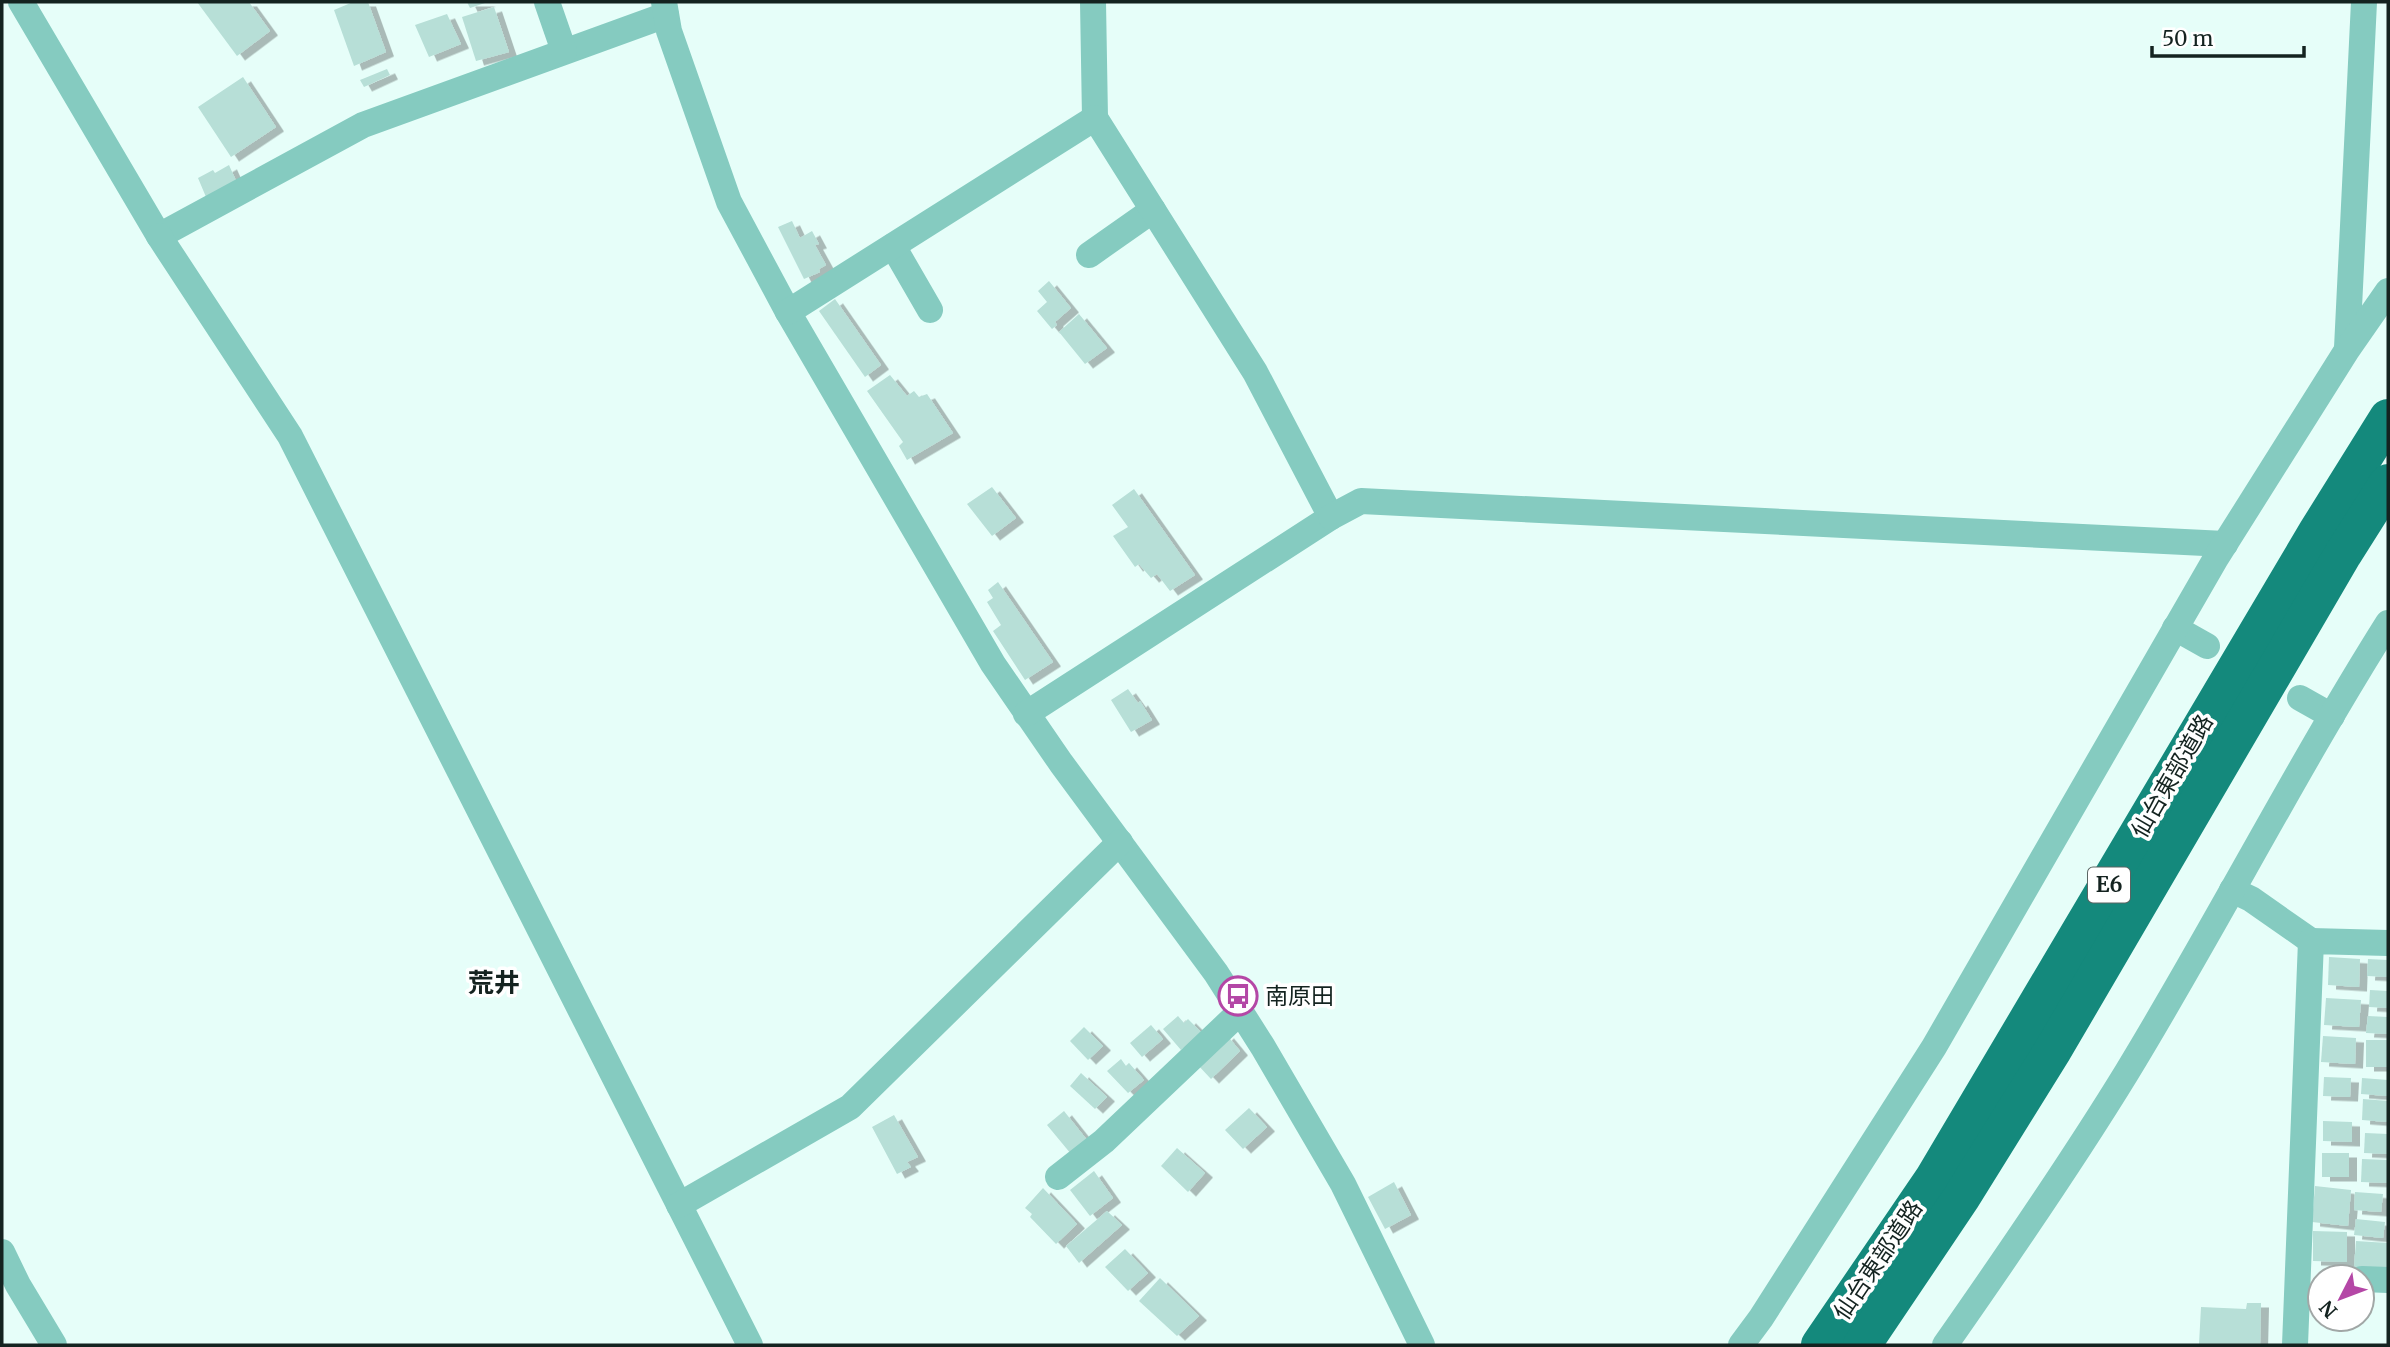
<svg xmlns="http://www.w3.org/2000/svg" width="2390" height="1347" font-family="Merriweather,'Noto Sans JP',serif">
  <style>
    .building { fill: #b7dfd7; filter: url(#shadow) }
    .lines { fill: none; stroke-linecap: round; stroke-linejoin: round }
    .minor { stroke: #85cbc0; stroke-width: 26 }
    .highway { stroke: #14897c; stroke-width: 38 }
    .labels { text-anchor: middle; stroke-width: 7; stroke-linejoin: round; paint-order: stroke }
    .shield { fill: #fff; stroke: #5a6563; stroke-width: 2 }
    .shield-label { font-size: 21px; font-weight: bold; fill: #142320 }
    .street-label { font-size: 23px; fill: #142320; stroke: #fff }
    .poi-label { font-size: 23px; fill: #142320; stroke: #fff; text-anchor: start }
    .quarter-label { font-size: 26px; font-weight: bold; fill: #142320; stroke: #fff }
  </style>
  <defs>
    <filter id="shadow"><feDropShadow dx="8" dy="4.5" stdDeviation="0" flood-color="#0004"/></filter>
  </defs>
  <rect width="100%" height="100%" fill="#e6fef9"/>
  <g class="building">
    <path d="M197 2H249L270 31 237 56Z"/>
    <path d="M353 2H368L386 52 354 66 334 10Z"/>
    <path d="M467 2H488L470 8Z"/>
    <path d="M494 7 509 52 476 61 462 17Z"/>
    <path d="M447 14 461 44 429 57 415 25Z"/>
    <path d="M387 69 390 75 364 87 360 80Z"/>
    <path d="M243 77 276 127 231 157 198 107Z"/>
    <path d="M229 165 237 183 206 197 198 178 213 170 215 173Z"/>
    <path d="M792 221 800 238 812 231 819 244 815 245 826 265 819 269 820 272 804 279 778 227Z"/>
    <path d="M1049 281 1071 308 1055 322 1057 325 1052 329 1037 311 1047 302 1038 291Z"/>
    <path d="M835 299 881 365 865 377 819 311Z"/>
    <path d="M1079 314 1107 348 1085 364 1059 332Z"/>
    <path d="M890 375 907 396 914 391 919 397 927 394 953 433 907 460 899 446 903 442 867 391Z"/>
    <path d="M992 487 1016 518 992 536 967 504Z"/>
    <path d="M1134 489 1195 575 1170 591 1157 574 1151 578 1139 564 1135 567 1113 536 1128 527 1112 505Z"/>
    <path d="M998 582 1053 662 1025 680 993 631 1001 625 987 602 993 598 988 590Z"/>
    <path d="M1128 689 1138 703 1140 701 1152 720 1131 732 1111 700Z"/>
    <path d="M2329 957 2360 959 2359 987 2328 985Z"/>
    <path d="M2368 959 2388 960V977L2367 976Z"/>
    <path d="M2370 990 2388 991V1008L2369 1007Z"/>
    <path d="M2326 998 2361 1000 2359 1027 2324 1025Z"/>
    <path d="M1178 1016 1184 1023 1188 1019 1201 1032 1181 1050 1163 1029Z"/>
    <path d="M2368 1016 2388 1017V1034L2366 1033Z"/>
    <path d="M1151 1025 1163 1039 1142 1057 1130 1043Z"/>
    <path d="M1084 1027 1103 1046 1088 1060 1070 1041Z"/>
    <path d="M1226 1034 1240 1051 1211 1079 1196 1063Z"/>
    <path d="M2323 1036 2356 1038 2355 1064 2321 1062Z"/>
    <rect x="2366" y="1040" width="22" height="27"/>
    <path d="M1121 1059 1126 1066 1129 1063 1144 1080 1128 1093 1107 1071Z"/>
    <path d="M1081 1073 1107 1097 1095 1109 1070 1086Z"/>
    <path d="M2324 1077 2351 1078 2350 1097 2323 1096Z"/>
    <path d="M2362 1078 2388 1080V1096L2361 1094Z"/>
    <path d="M2363 1099 2388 1101V1122L2362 1120Z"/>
    <path d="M1249 1108 1267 1127 1243 1149 1225 1130Z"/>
    <path d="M1064 1111 1087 1140 1071 1154 1047 1125Z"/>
    <path d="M894 1115 918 1157 907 1162 911 1167 897 1174 872 1127Z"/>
    <path d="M2323 1121 2352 1122V1142L2323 1141Z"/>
    <path d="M2365 1133 2388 1134V1154L2364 1153Z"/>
    <path d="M1177 1148 1205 1173 1188 1192 1161 1166Z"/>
    <rect x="2322" y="1153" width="27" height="24"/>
    <path d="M2362 1159 2388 1160V1183L2361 1182Z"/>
    <path d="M1094 1171 1113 1198 1090 1216 1070 1190Z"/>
    <path d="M1394 1182 1411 1215 1385 1229 1368 1197Z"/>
    <path d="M2315 1186 2351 1190 2348 1226 2312 1222Z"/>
    <path d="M1043 1188 1077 1224 1056 1244 1030 1217 1032 1214 1025 1208Z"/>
    <path d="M2355 1192 2383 1194 2381 1212 2354 1210Z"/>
    <path d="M1107 1211 1122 1225 1079 1263 1066 1246Z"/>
    <path d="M2356 1219 2385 1222 2383 1238 2354 1235Z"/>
    <path d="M2313 1231 2347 1232V1262L2313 1261Z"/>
    <path d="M2356 1241 2388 1243V1271L2354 1268Z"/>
    <path d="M1125 1249 1148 1273 1128 1291 1105 1267Z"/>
    <path d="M1160 1278 1199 1316 1177 1336 1139 1301Z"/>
    <path d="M2247 1303H2261L2260 1345 2199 1344 2201 1307 2246 1309Z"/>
  </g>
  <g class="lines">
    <g class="minor">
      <path d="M21 2 159 236 363 125 666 15"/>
      <path d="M547 2 564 51"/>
      <path d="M664 2 669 31 729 202 788 312 993 664 1061 763 1216 973 1263 1047 1343 1184 1422 1345"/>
      <path d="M1093 2 1095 118"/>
      <path d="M159 236 290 436 750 1345"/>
      <path d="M893 246 930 310"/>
      <path d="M1089 255 1153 210"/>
      <path d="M788 312 1095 118 1255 372 1331 517 1026 714"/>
      <path d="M2347 348 2364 2"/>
      <path d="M1331 517 1361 501 2225 544"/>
      <path d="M2175 628 2207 646"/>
      <path d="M2300 698 2332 716"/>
      <path d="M2232 890 2251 899 2311 941"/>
      <path d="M1058 1177 1104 1141 1241 1011"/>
      <path d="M679 1205 850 1107 1120 842"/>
      <path d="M2 1252 18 1285 54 1345"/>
      <path d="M2362 1279 2388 1280"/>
      <path d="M1741 1345 1761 1318 1934 1047 2216 558 2347 350 2388 291"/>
      <path d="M1945 1345C2008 1255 2070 1165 2127 1072 2217 924 2296 769 2388 623"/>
      <path d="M2295 1345 2311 941 2388 943"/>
    </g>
    <g class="highway">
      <path d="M1820 1345 1934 1178 2317 532 2388 418"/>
      <path d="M1862 1345 1961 1198 2053 1050 2343 554 2388 483"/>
    </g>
  </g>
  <defs>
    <g id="bus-ring" transform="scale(2.0125)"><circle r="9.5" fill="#fff" stroke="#b447a6" stroke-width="1.5"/><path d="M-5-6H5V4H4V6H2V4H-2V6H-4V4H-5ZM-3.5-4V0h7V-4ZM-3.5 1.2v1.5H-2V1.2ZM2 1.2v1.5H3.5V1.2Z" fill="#b447a6"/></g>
  </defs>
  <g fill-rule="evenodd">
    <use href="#bus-ring" x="1238" y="996"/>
  </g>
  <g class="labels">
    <rect class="shield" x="2088" y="867.5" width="42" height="35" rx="5"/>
    <g class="shield-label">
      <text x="2109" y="892">E6</text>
    </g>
    <g class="street-label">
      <text transform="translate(2172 776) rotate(-60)" y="8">仙台東部道路</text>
      <text transform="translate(1878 1260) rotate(-56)" y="8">仙台東部道路</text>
    </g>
    <g class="poi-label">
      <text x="1265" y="1004">南原田</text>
    </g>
    <g class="quarter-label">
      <text x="494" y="992">荒井</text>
    </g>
  </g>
  <rect width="2390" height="1347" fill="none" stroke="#142320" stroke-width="7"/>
  <g transform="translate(2341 1298) rotate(228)"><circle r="33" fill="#ffffff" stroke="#a1a7a6" stroke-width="2"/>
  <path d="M0-5L12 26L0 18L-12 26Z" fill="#b447a6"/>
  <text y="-10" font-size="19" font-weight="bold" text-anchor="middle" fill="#142320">N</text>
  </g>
  <path d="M2152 46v10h152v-10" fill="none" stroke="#142320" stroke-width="3.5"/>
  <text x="2162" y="46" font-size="21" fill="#142320" stroke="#ffffff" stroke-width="5" paint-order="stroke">50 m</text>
</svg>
